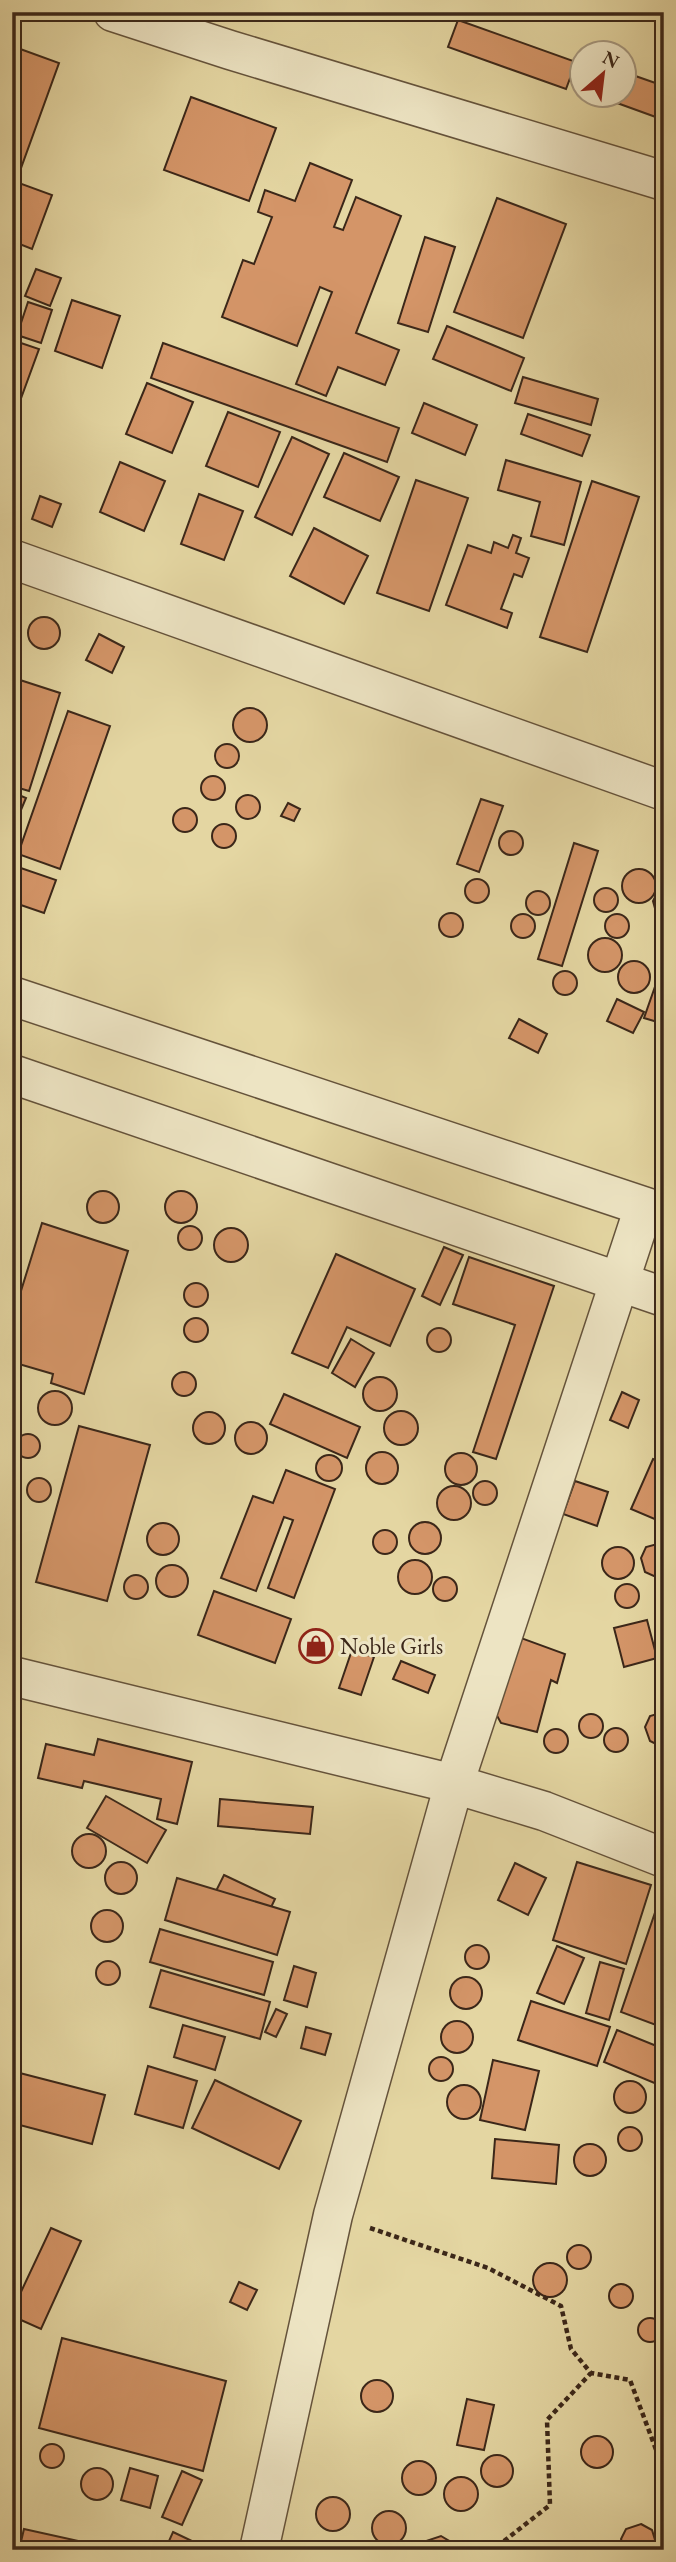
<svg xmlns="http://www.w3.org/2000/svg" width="676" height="2562" font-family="'EB Garamond',serif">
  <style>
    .building { fill: #d49568; stroke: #3b2719; stroke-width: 2 }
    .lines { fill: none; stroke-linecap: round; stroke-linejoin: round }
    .minor-casing { stroke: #65533b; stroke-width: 41 }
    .path { stroke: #3b2719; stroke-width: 4.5; stroke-dasharray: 5 3.5; stroke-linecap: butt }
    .minor { stroke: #ede4c3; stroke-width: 38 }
    .labels { text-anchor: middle; stroke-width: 6; stroke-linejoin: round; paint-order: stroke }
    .poi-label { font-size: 23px; fill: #3b2719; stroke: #ede4c3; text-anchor: start }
  </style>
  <rect width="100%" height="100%" fill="#e4d6a2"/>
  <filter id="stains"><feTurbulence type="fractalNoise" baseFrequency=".00286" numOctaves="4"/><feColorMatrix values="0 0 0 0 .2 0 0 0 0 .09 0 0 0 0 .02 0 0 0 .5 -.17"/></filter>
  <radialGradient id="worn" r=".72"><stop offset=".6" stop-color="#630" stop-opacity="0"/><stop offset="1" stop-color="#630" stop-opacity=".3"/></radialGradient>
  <g class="building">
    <path d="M458 20 576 62 566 89 448 47Z"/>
    <path d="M12 46 59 63 16 182 52 195 32 249 12 241Z"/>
    <path d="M624 72 664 86V120L595 95 624 94Z"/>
    <path d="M191 97 276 128 249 201 164 170Z"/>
    <path d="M310 163 352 180 334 227 343 230 356 197 401 216 356 333 399 350 385 385 338 367 326 396 296 384 332 292 320 287 297 346 222 317 243 260 254 264 272 217 258 212 265 190 295 201Z"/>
    <path d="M497 198 566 224 523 338 454 312Z"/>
    <path d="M425 237 455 247 428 332 398 323Z"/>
    <path d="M36 269 61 278 50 306 25 296Z"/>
    <path d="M72 300 120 316 102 368 55 351Z"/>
    <path d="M28 302 52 310 41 343 17 335Z"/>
    <path d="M447 326 524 358 511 391 433 359Z"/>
    <path d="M12 340 39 349 12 423Z"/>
    <path d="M163 343 399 428 387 462 151 378Z"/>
    <path d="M523 377 598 399 591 425 515 403Z"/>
    <path d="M147 383 193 402 172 453 126 434Z"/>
    <path d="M424 403 477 425 465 455 412 433Z"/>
    <path d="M228 412 280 432 258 487 206 466Z"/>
    <path d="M528 414 590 435 582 456 521 434Z"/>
    <path d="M292 437 329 454 292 535 255 517Z"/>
    <path d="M344 453 399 477 380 521 324 497Z"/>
    <path d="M506 460 581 482 564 545 531 536 540 502 498 490Z"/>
    <path d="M120 462 165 481 144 531 100 512Z"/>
    <path d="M416 480 468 498 429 611 377 593Z"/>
    <path d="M592 481 639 497 587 652 540 637Z"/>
    <path d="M199 494 243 511 224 560 181 544Z"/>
    <path d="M40 496 61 504 52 527 32 519Z"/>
    <path d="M314 528 368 556 344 604 290 576Z"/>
    <path d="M513 535 521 538 516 553 529 558 522 577 514 574 501 609 512 613 507 628 446 605 468 545 491 553 494 542 508 548Z"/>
    <circle cx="44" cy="633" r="16"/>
    <path d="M99 634 124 647 112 673 86 660Z"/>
    <path d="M20 680 60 693 29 791 12 786V706Z"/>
    <circle cx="250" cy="725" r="17"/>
    <path d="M68 711 110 726 60 869 18 854Z"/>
    <circle cx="227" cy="756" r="12"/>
    <circle cx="213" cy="788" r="12"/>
    <path d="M12 792 26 798 13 829 12 828Z"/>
    <circle cx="248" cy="807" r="12"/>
    <path d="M481 799 503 806 479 872 457 864Z"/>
    <path d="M288 803 300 809 294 821 281 816Z"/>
    <circle cx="185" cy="820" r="12"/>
    <circle cx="224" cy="836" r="12"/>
    <circle cx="511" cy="843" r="12"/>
    <path d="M574 843 598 851 562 966 538 959Z"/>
    <path d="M12 865 56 880 44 913 12 902Z"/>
    <circle cx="639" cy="886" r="17"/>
    <circle cx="477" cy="891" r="12"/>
    <circle cx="606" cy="900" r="12"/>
    <circle cx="538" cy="903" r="12"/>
    <path d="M664 891V915L656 912 653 901 657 893Z"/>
    <circle cx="451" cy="925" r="12"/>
    <circle cx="523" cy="926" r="12"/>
    <circle cx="617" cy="926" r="12"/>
    <circle cx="605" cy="955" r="17"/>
    <circle cx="634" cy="977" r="16"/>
    <path d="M664 961V1024L644 1018Z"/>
    <circle cx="565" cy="983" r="12"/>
    <path d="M617 999 644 1012 633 1033 607 1021Z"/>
    <path d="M519 1019 547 1034 538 1053 509 1038Z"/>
    <circle cx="103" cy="1207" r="16"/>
    <circle cx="181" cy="1207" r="16"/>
    <path d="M42 1223 128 1251 84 1394 51 1383 53 1374 12 1362V1320Z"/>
    <circle cx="190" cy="1238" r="12"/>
    <circle cx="231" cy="1245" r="17"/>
    <path d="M444 1247 463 1255 440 1305 422 1296Z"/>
    <path d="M336 1254 415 1289 390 1346 347 1327 328 1368 292 1353Z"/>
    <path d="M469 1257 554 1286 496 1459 473 1452 515 1325 453 1304Z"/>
    <circle cx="196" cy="1295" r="12"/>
    <circle cx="196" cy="1330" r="12"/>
    <circle cx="439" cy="1340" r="12"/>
    <path d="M351 1339 374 1353 355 1387 332 1373Z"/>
    <circle cx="184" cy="1384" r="12"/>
    <circle cx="380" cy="1394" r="17"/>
    <circle cx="55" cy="1408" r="17"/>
    <path d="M622 1392 639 1400 628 1428 610 1420Z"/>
    <path d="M284 1394 360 1427 347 1458 270 1424Z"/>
    <circle cx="401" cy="1428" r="17"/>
    <circle cx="209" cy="1428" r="16"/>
    <circle cx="251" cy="1438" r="16"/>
    <path d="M79 1426 150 1445 107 1601 36 1582Z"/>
    <circle cx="28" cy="1446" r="12"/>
    <circle cx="382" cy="1468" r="16"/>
    <circle cx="461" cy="1469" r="16"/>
    <circle cx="329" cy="1468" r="13"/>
    <path d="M653 1459 664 1464V1523L631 1509Z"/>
    <path d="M286 1470 335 1489 294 1598 268 1588 293 1520 284 1517 256 1591 221 1578 253 1496 273 1503Z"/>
    <circle cx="39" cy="1490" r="12"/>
    <circle cx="485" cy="1493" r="12"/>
    <path d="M575 1481 608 1492 597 1526 563 1514Z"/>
    <circle cx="454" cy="1503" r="17"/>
    <circle cx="425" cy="1538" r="16"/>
    <circle cx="163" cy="1539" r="16"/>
    <circle cx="385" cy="1542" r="12"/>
    <path d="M661 1543 664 1545V1575L656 1577 645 1572 641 1558 646 1547Z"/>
    <circle cx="618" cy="1563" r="16"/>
    <circle cx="415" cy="1577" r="17"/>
    <circle cx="172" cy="1581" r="16"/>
    <circle cx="136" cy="1587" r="12"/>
    <circle cx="445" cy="1589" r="12"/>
    <circle cx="627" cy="1596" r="12"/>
    <path d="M214 1591 291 1619 275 1663 198 1635Z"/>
    <path d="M664 1603V1631L660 1628 655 1614 660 1604Z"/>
    <path d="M647 1620 657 1658 624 1667 614 1628Z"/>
    <path d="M499 1630 565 1654 557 1683 551 1680 537 1732 501 1723 480 1685Z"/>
    <path d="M352 1650 374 1657 361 1695 339 1688Z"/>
    <path d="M401 1661 435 1675 428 1693 393 1679Z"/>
    <path d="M664 1712V1745L660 1746 650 1741 645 1727 650 1716Z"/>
    <circle cx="591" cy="1726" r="12"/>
    <circle cx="616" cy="1740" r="12"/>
    <circle cx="556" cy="1741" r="12"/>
    <path d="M98 1739 192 1762 177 1824 157 1819 161 1799 84 1781 82 1788 38 1778 46 1744 94 1755Z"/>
    <path d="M106 1796 166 1830 147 1863 87 1828Z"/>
    <path d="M220 1799 313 1807 310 1834 218 1826Z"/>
    <circle cx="89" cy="1851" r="17"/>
    <circle cx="121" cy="1878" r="16"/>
    <path d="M577 1862 651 1885 626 1964 553 1940Z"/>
    <path d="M515 1863 546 1878 528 1915 498 1900Z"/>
    <path d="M224 1875 275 1899 265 1920 214 1895Z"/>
    <path d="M177 1878 290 1912 277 1955 165 1920Z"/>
    <path d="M660 1898 664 1899V2001L656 2025 621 2012Z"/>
    <circle cx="107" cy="1926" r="16"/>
    <path d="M160 1929 273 1962 264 1995 150 1962Z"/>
    <circle cx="477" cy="1957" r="12"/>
    <path d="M557 1946 584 1958 564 2004 537 1993Z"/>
    <circle cx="108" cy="1973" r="12"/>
    <path d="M600 1962 624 1969 609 2020 586 2013Z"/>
    <path d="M294 1966 316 1973 307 2007 284 2000Z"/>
    <path d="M161 1970 270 2002 260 2039 150 2007Z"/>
    <circle cx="466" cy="1993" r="16"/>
    <path d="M531 2001 610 2027 597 2066 518 2040Z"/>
    <path d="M276 2009 287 2014 276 2037 265 2032Z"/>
    <circle cx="457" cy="2037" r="16"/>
    <path d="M183 2025 225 2037 215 2070 174 2057Z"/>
    <path d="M306 2027 331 2034 325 2055 301 2048Z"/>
    <path d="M617 2030 664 2049V2087L604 2062Z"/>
    <circle cx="441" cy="2069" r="12"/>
    <path d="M493 2060 539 2071 525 2130 480 2120Z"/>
    <path d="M148 2066 197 2081 183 2128 135 2114Z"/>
    <path d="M12 2071 105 2095 92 2144 12 2123Z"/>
    <path d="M215 2080 301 2121 279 2169 192 2128Z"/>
    <circle cx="630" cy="2097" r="16"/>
    <circle cx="464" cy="2102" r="17"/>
    <circle cx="630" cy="2139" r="12"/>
    <path d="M495 2139 559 2145 556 2184 492 2178Z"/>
    <circle cx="590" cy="2160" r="16"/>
    <path d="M51 2228 81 2241 41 2329 12 2316V2311Z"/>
    <circle cx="579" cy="2257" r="12"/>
    <circle cx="550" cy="2280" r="17"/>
    <path d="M239 2282 257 2290 247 2310 230 2302Z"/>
    <circle cx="621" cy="2296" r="12"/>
    <circle cx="650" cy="2330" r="12"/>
    <path d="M62 2338 226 2381 203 2471 39 2428Z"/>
    <circle cx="377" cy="2396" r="16"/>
    <path d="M467 2399 494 2405 484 2450 457 2445Z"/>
    <circle cx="597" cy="2452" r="16"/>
    <circle cx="52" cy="2456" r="12"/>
    <circle cx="497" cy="2471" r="16"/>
    <circle cx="419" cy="2478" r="17"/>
    <circle cx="97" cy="2484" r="16"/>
    <path d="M130 2468 158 2476 150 2508 121 2500Z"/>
    <path d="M182 2471 202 2480 182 2525 162 2517Z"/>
    <circle cx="461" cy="2494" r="17"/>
    <circle cx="333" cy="2514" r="17"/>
    <circle cx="389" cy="2528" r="17"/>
    <path d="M641 2524 652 2530 656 2543 652 2550H625L621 2539 626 2529Z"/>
    <path d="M24 2529 119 2550H19Z"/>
    <path d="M173 2532 192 2541 188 2550H165Z"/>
    <path d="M441 2536 451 2542 454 2550H421L426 2541Z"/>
  </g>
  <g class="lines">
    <g class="minor-casing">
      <g id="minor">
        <path d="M113 12 230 50 664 181"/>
        <path d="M12 559 664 791"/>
        <path d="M12 996 664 1213"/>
        <path d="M12 1074 664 1297"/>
        <path d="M12 1676 454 1784 544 1811 664 1858"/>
        <path d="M259 2550 333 2215 454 1784 644 1207"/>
      </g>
    </g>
    <g class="path">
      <path d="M370 2228 488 2268 561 2306 571 2349 591 2373 630 2380 664 2471"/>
      <path d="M504 2541 550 2505 547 2420 591 2373"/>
    </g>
    <use href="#minor" class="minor"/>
  </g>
  <defs>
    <g id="shop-ring" transform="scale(1.75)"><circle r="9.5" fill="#ede4c3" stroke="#8f2418" stroke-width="1.5"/><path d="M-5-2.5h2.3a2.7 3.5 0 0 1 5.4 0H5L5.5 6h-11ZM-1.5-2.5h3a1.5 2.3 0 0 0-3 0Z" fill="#8f2418"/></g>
  </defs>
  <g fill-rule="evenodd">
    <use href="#shop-ring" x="316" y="1646"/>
  </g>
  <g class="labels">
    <g class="poi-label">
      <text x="340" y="1654">Noble Girls</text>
    </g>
  </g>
  <rect width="676" height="2562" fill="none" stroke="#e4d6a2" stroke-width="42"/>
  <rect x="14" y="14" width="648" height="2534" fill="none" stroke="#3b2719" stroke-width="3.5"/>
  <rect x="21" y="21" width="634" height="2520" fill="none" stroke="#3b2719" stroke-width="2"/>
  <g transform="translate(603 74) rotate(28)"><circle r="33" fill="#ede4c3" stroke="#a6987f" stroke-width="2"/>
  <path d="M0-5L12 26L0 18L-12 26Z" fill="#8f2418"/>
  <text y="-10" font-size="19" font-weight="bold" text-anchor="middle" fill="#3b2719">N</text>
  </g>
  <rect width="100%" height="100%" filter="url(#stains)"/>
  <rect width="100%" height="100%" fill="url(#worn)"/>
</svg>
